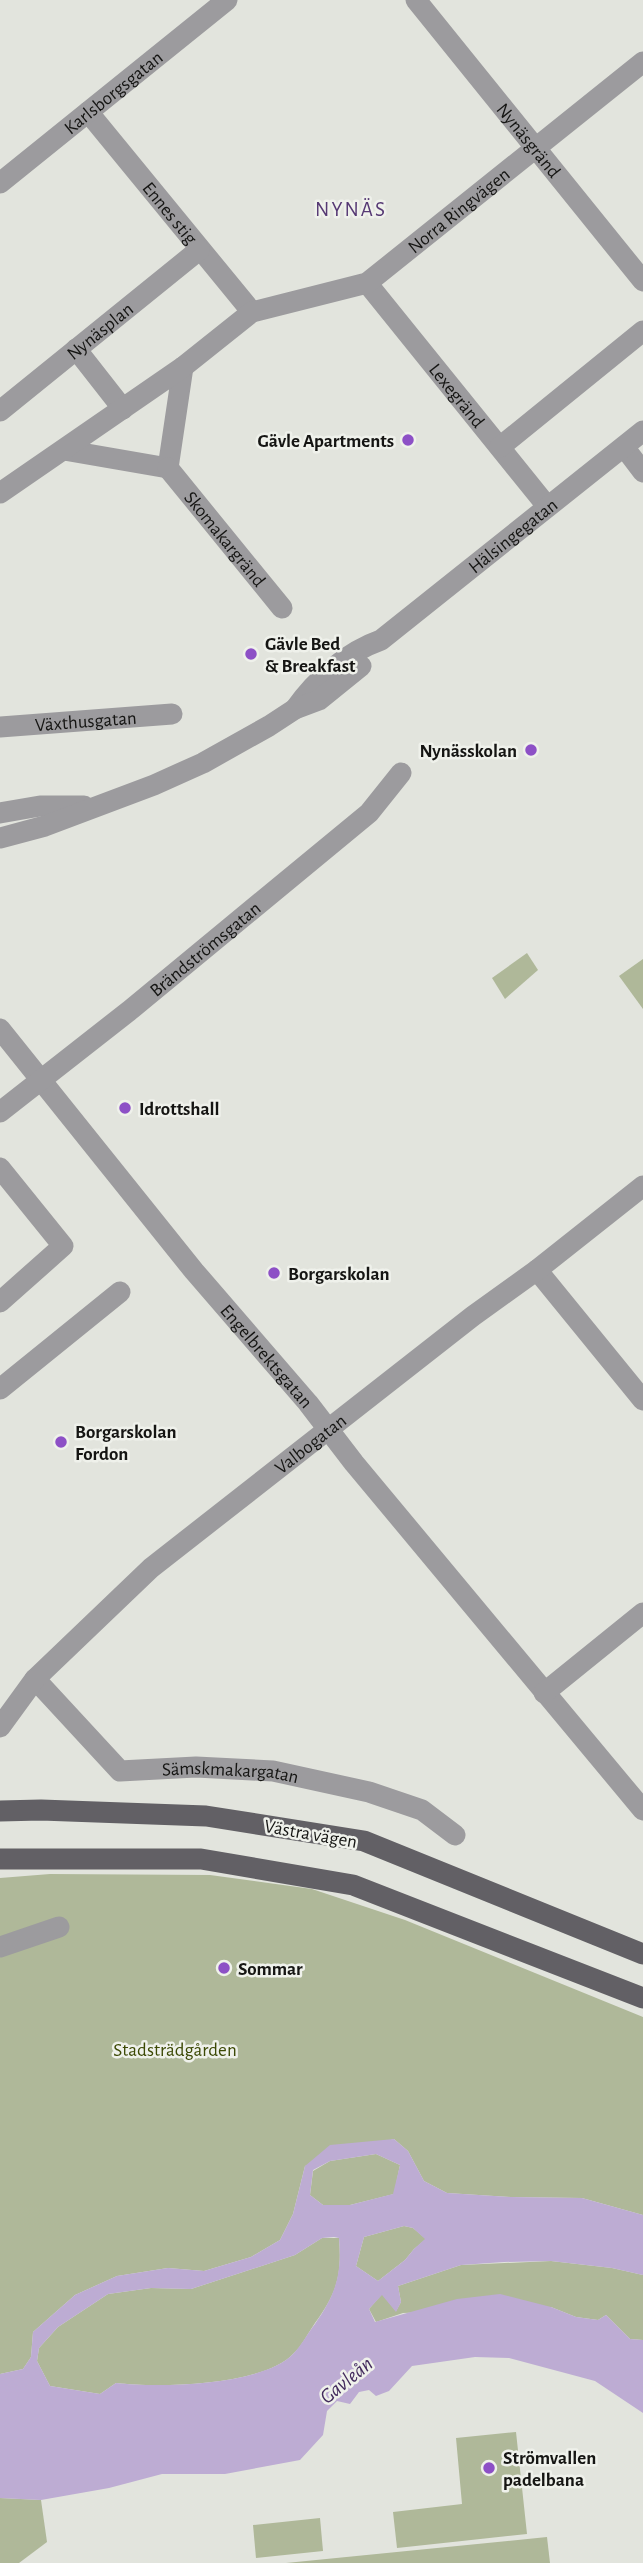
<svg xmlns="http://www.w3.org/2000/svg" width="643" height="2563" font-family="'Alegreya Sans',sans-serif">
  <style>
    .green { fill: #afb899 }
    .water { fill: #bdacd3; fill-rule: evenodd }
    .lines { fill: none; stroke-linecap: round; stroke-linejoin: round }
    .minor { stroke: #9c9b9e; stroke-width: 21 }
    .major { stroke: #626065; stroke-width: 21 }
    .poi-dot { fill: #8d50c6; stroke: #eff1eb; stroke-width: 2.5 }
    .labels { text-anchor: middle; stroke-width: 5; stroke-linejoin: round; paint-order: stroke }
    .street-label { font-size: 19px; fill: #151513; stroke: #eff1eb }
    .poi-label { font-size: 19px; font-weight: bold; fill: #151513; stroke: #eff1eb; text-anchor: start }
    .park-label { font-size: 19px; fill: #3c4905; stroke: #eff1eb }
    .neighbourhood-label { font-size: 21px; letter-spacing: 2px; fill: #563974; stroke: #eff1eb }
    .water-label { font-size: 21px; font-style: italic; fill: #432b5d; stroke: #eff1eb }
  </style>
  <rect width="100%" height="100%" fill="#e2e4dd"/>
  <g class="green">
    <path d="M527 953 538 970 505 999 492 978Z"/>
    <path d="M643 959V1009L619 976Z"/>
    <path d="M50 1874 210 1875 312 1889 405 1920 643 2017V2215L582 2198 510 2197 447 2193 424 2181 408 2151 394 2139 305 2166 293 2214 280 2240 251 2257 204 2271 168 2268 117 2276 75 2295 33 2332 31 2357 23 2369 0 2374V1878Z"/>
    <path d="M376 2154 400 2165 394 2194 350 2205H323L310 2195 313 2171 330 2161Z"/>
    <path d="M404 2226 413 2228 426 2239 414 2249 405 2260 378 2281 356 2266 364 2237Z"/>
    <path d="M322 2238H339C342 2275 337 2293 315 2323 308 2333 302 2346 293 2354 263 2386 158 2388 116 2383L100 2394 50 2386 37 2361 39 2348 58 2327 108 2294 151 2288 191 2289 295 2255Z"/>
    <path d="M551 2261 612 2268 643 2275V2340L630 2339 606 2315 598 2320 576 2317 551 2307 403 2313 376 2322 369 2309 382 2294 396 2311 401 2302 398 2286 461 2265Z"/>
    <path d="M516 2432 527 2534 397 2548 393 2512 462 2504 456 2438Z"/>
    <path d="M0 2498 41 2500 47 2542 19 2563H0Z"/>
    <path d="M320 2518 323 2551 256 2558 253 2525Z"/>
    <path d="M547 2537 550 2563H286Z"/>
  </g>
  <path class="water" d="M394 2139 408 2151 424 2181 447 2193 510 2197 582 2198 643 2215V2275L612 2268 551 2261 504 2262 461 2265 398 2286 401 2302 396 2312 382 2295 369 2309 375 2322 457 2299 500 2294 551 2307 576 2317 598 2320 606 2315 630 2339 643 2340V2413L595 2381 509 2358 475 2357 412 2366 389 2391 376 2396 369 2390 359 2392 350 2404 337 2401 327 2411 323 2435 300 2460 225 2474H162L109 2488 41 2500 0 2498V2374L23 2369 31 2357 33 2332 75 2295 117 2276 168 2268 204 2271 251 2257 280 2240 293 2214 305 2166 330 2145ZM376 2154 400 2165 393 2194 350 2205H323L310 2195 313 2170 330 2161ZM404 2226 413 2228 425 2239 414 2249 405 2260 378 2281 356 2266 364 2237ZM334 2237 339 2238C342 2274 336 2294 315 2324 308 2333 301 2346 293 2354 262 2386 158 2388 116 2383L100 2394 50 2386 37 2361 39 2348 58 2327 108 2294 151 2288 191 2289 295 2255 322 2238Z"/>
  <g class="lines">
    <g class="minor">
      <path id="s1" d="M416 0 643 281"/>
      <path id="s2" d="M88 112 252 312"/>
      <path id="s3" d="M0 183 227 0"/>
      <path id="s4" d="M367 283 547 506"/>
      <path d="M76 349 123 409"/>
      <path id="s5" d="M0 411 199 250"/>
      <path d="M500 447 643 331"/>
      <path d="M624 447 643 472"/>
      <path d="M64 450 168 468 183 367"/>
      <path id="s6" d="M168 468 282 608"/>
      <path id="s7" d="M0 493 183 367 252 312 367 283 643 62"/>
      <path id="s8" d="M295 709C316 679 347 652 381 640L643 431"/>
      <path id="s9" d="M0 727 172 714"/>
      <path d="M0 813 40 806H84"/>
      <path d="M0 838 45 826 154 785 203 763 269 726 295 709 319 700 361 666"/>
      <path id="s10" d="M0 1029 194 1271 308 1403 354 1463 643 1810"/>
      <path id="s11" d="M0 1112 129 1011 369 813 401 773"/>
      <path d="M0 1168 63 1246 0 1302"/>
      <path d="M537 1270 643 1400"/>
      <path d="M0 1389 120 1292"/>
      <path id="s12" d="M35 1679 120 1771 196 1767 273 1771 369 1792 422 1810 455 1835"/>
      <path d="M544 1693 643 1613"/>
      <path id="s13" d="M0 1727 35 1679 151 1568 473 1316 537 1270 643 1186"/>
      <path d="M0 1947 59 1927"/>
    </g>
    <g class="major">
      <path d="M0 1811 41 1810 206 1816 364 1841 643 1954"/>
      <path d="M0 1859H201L353 1885 643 1998"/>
    </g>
  </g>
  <g class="poi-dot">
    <circle cx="408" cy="440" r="7"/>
    <circle cx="251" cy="654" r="7"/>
    <circle cx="531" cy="750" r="7"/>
    <circle cx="125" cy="1108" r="7"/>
    <circle cx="274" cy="1273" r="7"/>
    <circle cx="61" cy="1442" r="7"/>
    <circle cx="224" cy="1968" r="7"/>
    <circle cx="489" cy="2468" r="7"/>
  </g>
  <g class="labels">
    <g class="street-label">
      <text dy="7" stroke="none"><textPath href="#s3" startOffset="145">Karlsborgsgatan</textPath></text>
      <text dy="7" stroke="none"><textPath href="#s1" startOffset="180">Nynäsgränd</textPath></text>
      <text dy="7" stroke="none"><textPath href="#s7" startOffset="546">Norra Ringvägen</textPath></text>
      <text dy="7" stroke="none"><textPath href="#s2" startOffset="130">Ennes stig</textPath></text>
      <text dy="7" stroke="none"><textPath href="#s5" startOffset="128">Nynäsplan</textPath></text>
      <text dy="7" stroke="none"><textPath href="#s4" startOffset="144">Lexegränd</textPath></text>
      <text dy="7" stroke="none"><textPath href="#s8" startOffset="280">Hälsingegatan</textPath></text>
      <text dy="7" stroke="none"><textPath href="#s6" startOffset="91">Skomakargränd</textPath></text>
      <text dy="7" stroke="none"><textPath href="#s9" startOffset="86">Växthusgatan</textPath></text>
      <text dy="7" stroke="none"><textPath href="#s11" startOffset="262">Brändströmsgatan</textPath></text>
      <text dy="7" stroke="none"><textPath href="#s10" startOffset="422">Engelbrektsgatan</textPath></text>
      <text dy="7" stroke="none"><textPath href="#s13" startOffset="422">Valbogatan</textPath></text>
      <text dy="7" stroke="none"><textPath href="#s12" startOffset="236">Sämskmakargatan</textPath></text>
      <text transform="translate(311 1833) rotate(10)" y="7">Västra vägen</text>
    </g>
    <g class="poi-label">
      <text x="394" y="447" text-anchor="end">Gävle Apartments</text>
      <text x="265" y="650">Gävle Bed<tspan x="265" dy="22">&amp; Breakfast</tspan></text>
      <text x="517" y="757" text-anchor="end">Nynässkolan</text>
      <text x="139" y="1115">Idrottshall</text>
      <text x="288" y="1280">Borgarskolan</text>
      <text x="75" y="1438">Borgarskolan<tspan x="75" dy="22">Fordon</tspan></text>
      <text x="238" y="1975">Sommar</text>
      <text x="503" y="2464">Strömvallen<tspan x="503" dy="22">padelbana</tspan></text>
    </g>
    <g class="park-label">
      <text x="175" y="2056">Stadsträdgården</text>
    </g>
    <g class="neighbourhood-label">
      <text x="351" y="216">NYNÄS</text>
    </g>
    <g class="water-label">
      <text transform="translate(346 2380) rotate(-39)" y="7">Gavleån</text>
    </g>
  </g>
</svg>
